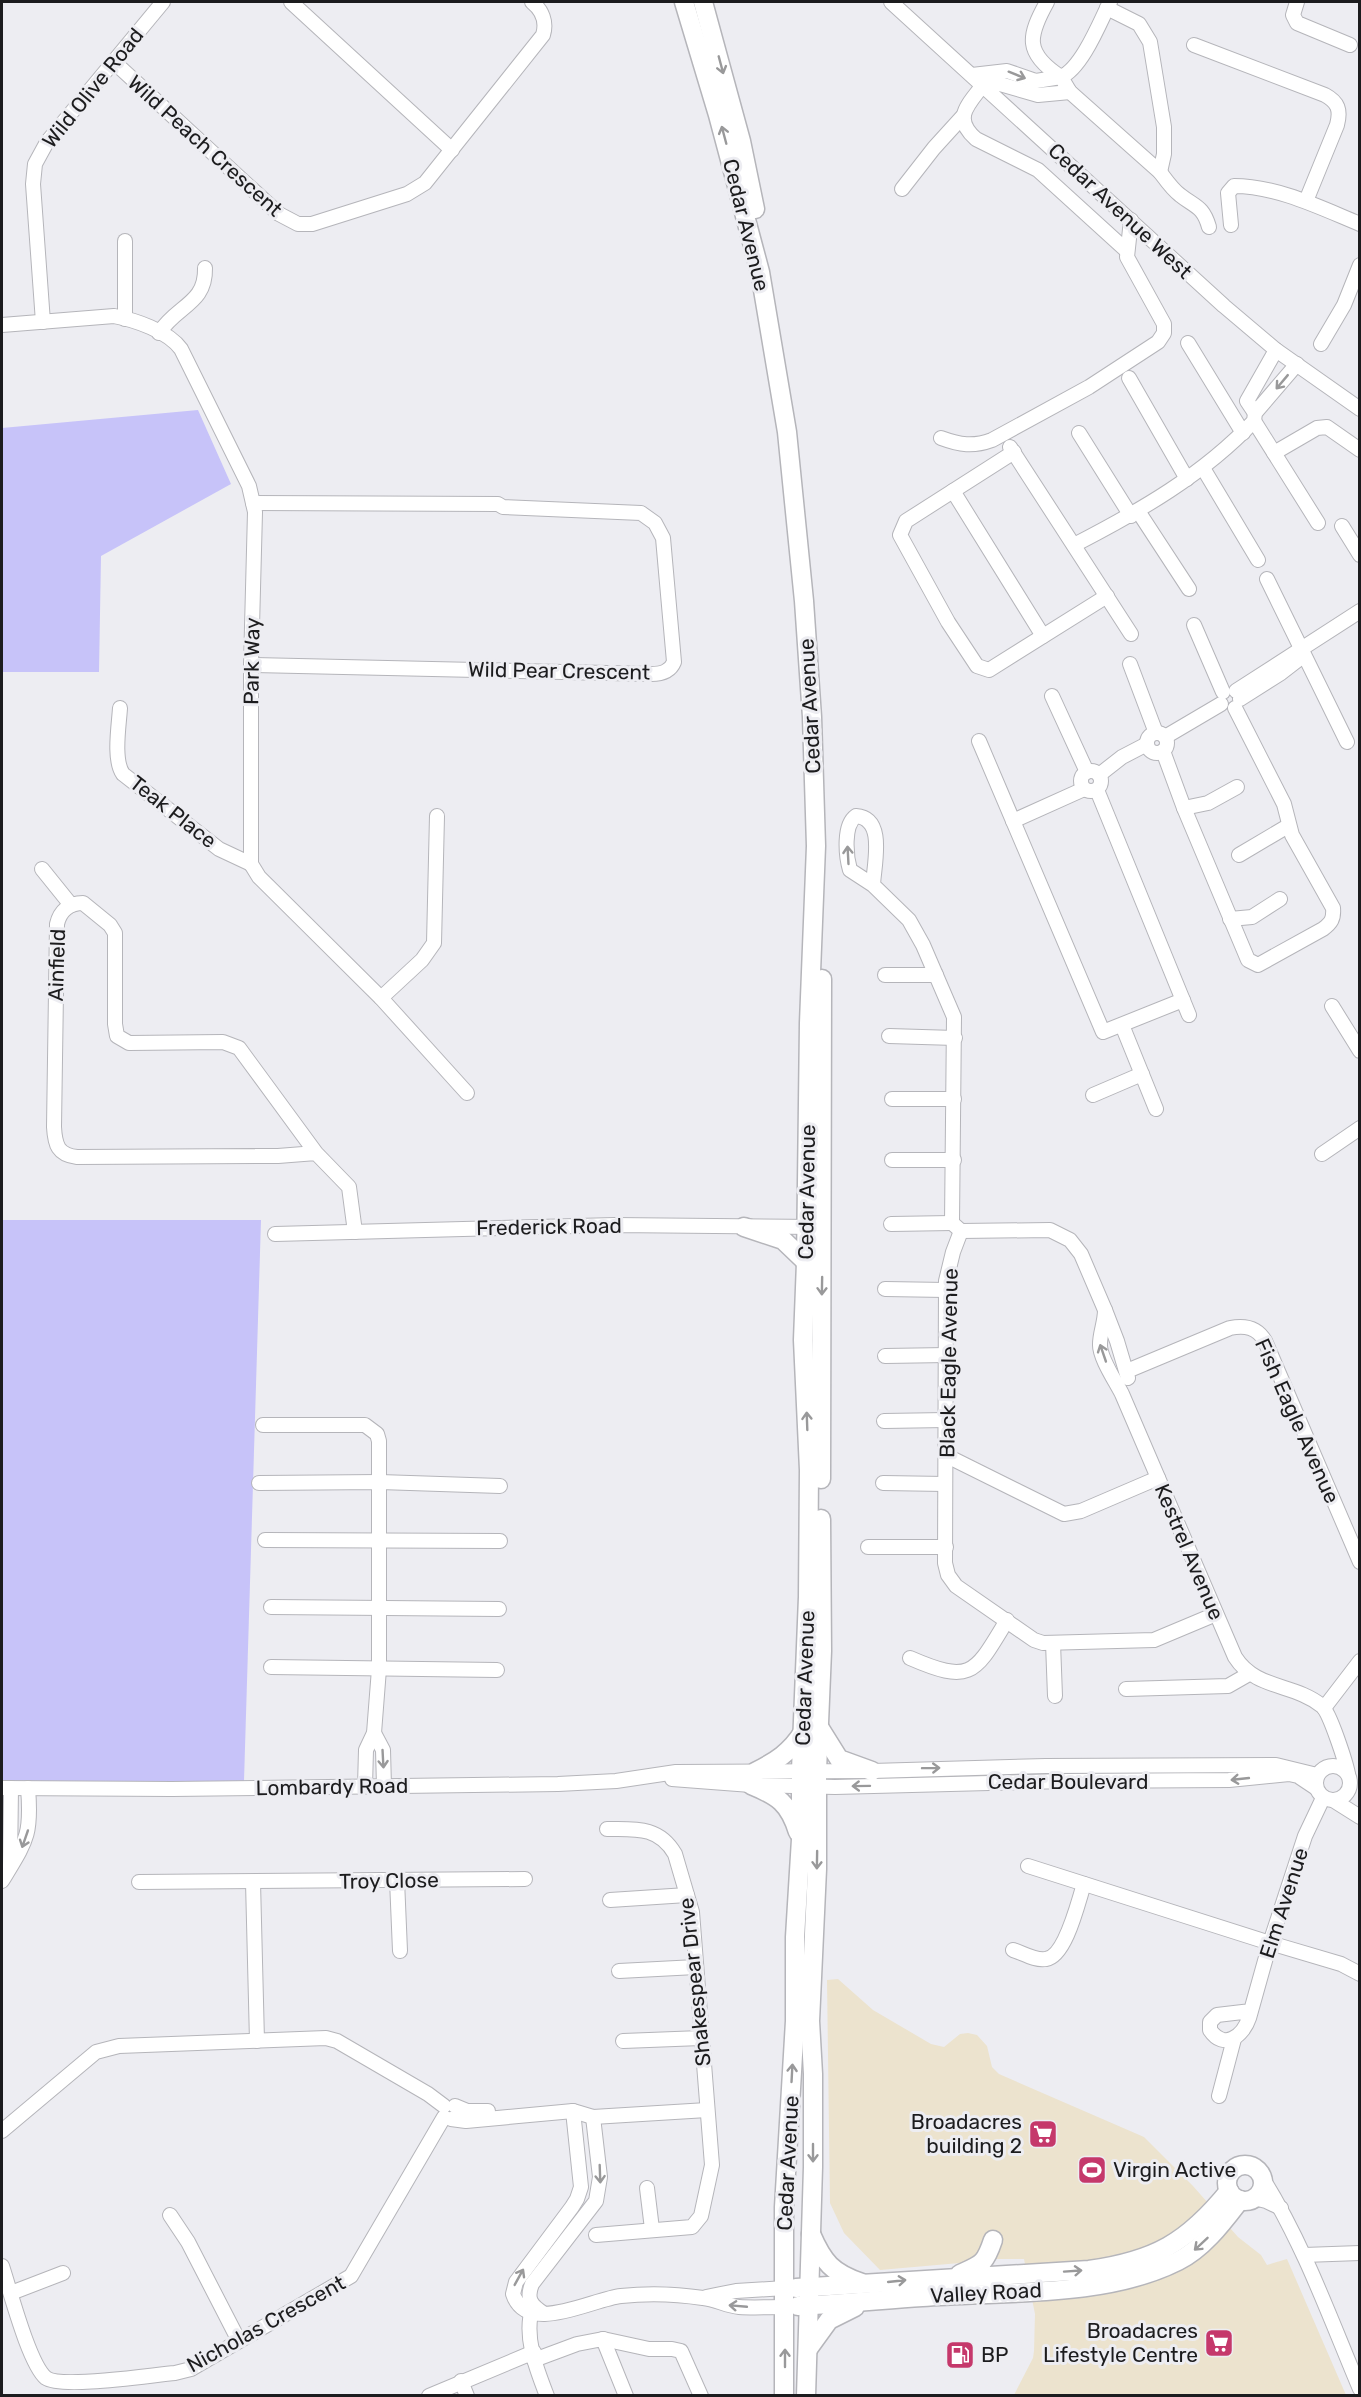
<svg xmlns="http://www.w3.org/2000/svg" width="1361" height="2397" font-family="Rubik,sans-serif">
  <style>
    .commercial { fill: #ece3ce }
    .green { fill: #c7c3f9 }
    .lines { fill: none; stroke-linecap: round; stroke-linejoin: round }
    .street-casing { stroke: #b5b5ba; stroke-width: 16 }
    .secondary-casing { stroke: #b5b5ba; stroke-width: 21 }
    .street { stroke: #fff; stroke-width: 14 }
    .secondary { stroke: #fff; stroke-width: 18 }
    .oneway { stroke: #99999a }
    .labels { text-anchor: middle; stroke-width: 6; stroke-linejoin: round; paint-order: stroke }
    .street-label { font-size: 21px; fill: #1c1c1e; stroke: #ededf2 }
    .poi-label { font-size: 21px; fill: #1c1c1e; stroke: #ededf2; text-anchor: end }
  </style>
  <rect width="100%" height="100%" fill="#ededf2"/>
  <path class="commercial" d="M838 1979 873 2010 931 2044 944 2047 960 2034 968 2033 977 2035 987 2046 992 2067 999 2074 1144 2137 1193 2186 1238 2237 1261 2255 1267 2265 1287 2259 1346 2395H1014L1033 2358 1034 2351 1035 2314 1024 2259H981L971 2262 880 2270 844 2233 830 2203 827 1980Z"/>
  <g class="green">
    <path d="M198 410 231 484 101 556 99 672H2V428Z"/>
    <path d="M2 1220H261L244 1781 2 1784Z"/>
  </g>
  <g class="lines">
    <g class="street-casing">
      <g id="street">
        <path d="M291 2 452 150"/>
        <path d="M891 2 1224 306 1276 350 1360 409"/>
        <path d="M1047 2C1028 36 1024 53 1061 77 1082 68 1100 22 1110 2"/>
        <path d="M1297 2 1293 15 1297 23 1350 45"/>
        <path d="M1194 45 1325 95C1338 102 1341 110 1337 125L1306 201"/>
        <path d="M114 62 279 214 298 224H312L407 194 425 183 543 35C547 22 542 10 532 2"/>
        <path d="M972 75 1007 71 1036 81 1061 77 1070 92 1160 172 1164 154V127L1150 42 1139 24 1107 8"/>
        <path d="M1070 92 1038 95 1000 84 983 85C968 105 952 118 976 139L1038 170 1127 251"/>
        <path d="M1160 172C1166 180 1172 189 1180 195 1195 207 1203 206 1209 227"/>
        <path d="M902 189 934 148 964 115"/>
        <path d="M1231 225 1228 193 1234 186C1277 186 1321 208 1360 224"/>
        <path d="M125 241V319"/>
        <path d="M43 322 33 184 35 164 47 142 163 2"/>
        <path d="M2 325 114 316C135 320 168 331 181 349L249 486 255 512 251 665V864L259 877 381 998 467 1093"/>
        <path d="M159 333C177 305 206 304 205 268"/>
        <path d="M1188 343 1243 433"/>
        <path d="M1321 344 1344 305 1360 265"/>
        <path d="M1129 378 1187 479"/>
        <path d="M1255 413 1247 401 1276 350"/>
        <path d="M1254 421 1318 523"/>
        <path d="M1079 433 1131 516"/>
        <path d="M941 438C960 445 973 447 992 440L1089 387 1158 342 1164 333V324L1127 257 1131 220"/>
        <path d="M1010 447 1131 634"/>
        <path d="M1014 452 906 521 900 535 948 622 977 666 989 670 1107 596"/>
        <path d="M1274 453 1317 428 1327 427 1360 450"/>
        <path d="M1203 468 1258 560"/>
        <path d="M953 491 1043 636"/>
        <path d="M1138 511 1189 589"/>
        <path d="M1342 526 1360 555"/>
        <path d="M1074 545C1140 511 1203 475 1254 421L1255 413 1297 364"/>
        <path d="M1267 579 1347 742"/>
        <path d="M1194 625 1223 692"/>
        <path d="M1130 664 1156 733"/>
        <path d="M251 665 651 674C661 674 670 672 674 662L663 538 655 523 641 513 503 507 498 504 253 503"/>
        <path d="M1236 691 1360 611"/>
        <path d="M1052 696 1087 772"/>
        <path d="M1240 699 1281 673 1303 656"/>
        <path d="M120 708C119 725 113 760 123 774L219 849 251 864"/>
        <circle cx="1157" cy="743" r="10"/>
        <path d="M1165 737 1221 704"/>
        <path d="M979 741 1103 1032 1183 1000"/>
        <path d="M1163 751 1184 808 1248 960 1258 965 1323 929C1331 923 1334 919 1333 908L1292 835 1284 804 1235 708"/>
        <circle cx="1091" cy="781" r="10"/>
        <path d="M1099 775 1122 757 1147 744"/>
        <path d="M1097 790 1189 1015"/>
        <path d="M1184 808 1208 803 1237 787"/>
        <path d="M1013 821 1084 789"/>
        <path d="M1239 855 1288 826"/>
        <path d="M42 869 71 905"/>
        <path d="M873 885C874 864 886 818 856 816 843 825 846 856 850 870L873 885 909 920 923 945 954 1017 952 1223 961 1231"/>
        <path d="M1230 919 1252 917 1280 899"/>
        <path d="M885 975H936"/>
        <path d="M381 998 422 960 434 943 437 816"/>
        <path d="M1332 1006 1360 1051"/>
        <path d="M1122 1025 1156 1109"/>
        <path d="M889 1036 955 1038"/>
        <path d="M1093 1095 1142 1074"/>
        <path d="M892 1099H954"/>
        <path d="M316 1153 278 1156 77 1157C58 1155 55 1145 54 1127L57 924C60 911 69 903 83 903L110 925 115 933V1024L117 1036 129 1043 223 1042 239 1048 316 1153 349 1187 355 1232"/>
        <path d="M1322 1154 1360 1128"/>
        <path d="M892 1160H954"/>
        <path d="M891 1224 952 1223"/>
        <path d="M961 1231 953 1252 946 1281 945 1563 948 1575 956 1586 1034 1640 1043 1643 1154 1640 1216 1614"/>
        <path d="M961 1231 1050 1230 1070 1240 1081 1254 1105 1310 1117 1341 1128 1378"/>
        <path d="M275 1234 615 1225 816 1227"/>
        <path d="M885 1289 946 1290"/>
        <path d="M1105 1310C1105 1322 1100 1333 1100 1344 1099 1357 1116 1382 1122 1394L1235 1657C1256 1690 1294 1683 1322 1706 1330 1713 1346 1763 1348 1774"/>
        <path d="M885 1356 947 1355"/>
        <path d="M1127 1371 1230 1328C1245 1325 1257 1327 1265 1341L1360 1562"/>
        <path d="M884 1421 946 1420"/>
        <path d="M263 1425H365L377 1434 379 1441V1669L374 1733 366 1750 365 1786"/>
        <path d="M947 1456 1064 1514 1081 1511 1158 1478"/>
        <path d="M259 1483 380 1482 500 1486"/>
        <path d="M883 1483 945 1484"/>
        <path d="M265 1540 500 1541"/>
        <path d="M868 1547H946"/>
        <path d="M271 1607 499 1609"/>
        <path d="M1053 1643 1055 1696"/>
        <path d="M910 1658C972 1685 975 1673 1007 1620"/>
        <path d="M271 1667 497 1670"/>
        <path d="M1126 1689 1228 1686 1249 1674"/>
        <path d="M1324 1708 1360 1661"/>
        <path d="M374 1733 383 1750 384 1786"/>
        <circle cx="1333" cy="1783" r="17"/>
        <path d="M672 1779 751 1785 835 1787 1067 1781 1229 1780 1289 1774 1298 1776 1316 1788"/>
        <path d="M2 1788 172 1789 558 1784 616 1781 676 1772 872 1771 1046 1766 1276 1765 1317 1775"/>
        <path d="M1333 1800 1360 1817"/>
        <path d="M10 1866 11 1788"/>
        <path d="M1028 1866 1270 1943 1341 1964 1360 1974"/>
        <path d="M397 1880 400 1951"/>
        <path d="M2 1881C26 1841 32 1836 28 1788"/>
        <path d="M139 1882 525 1879"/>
        <path d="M253 1882 257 2041"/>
        <path d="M610 1900 687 1895"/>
        <path d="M1013 1950C1023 1953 1035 1961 1046 1959 1066 1956 1078 1902 1084 1884"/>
        <path d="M619 1971 696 1967"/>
        <path d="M1251 2011 1217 2015 1210 2022V2030C1224 2051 1243 2036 1249 2018L1270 1943 1305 1836 1323 1798"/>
        <path d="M623 2041 701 2038"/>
        <path d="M1219 2096 1234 2039"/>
        <path d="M455 2106 467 2111H488"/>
        <path d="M573 2111 581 2187 577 2199 572 2207 516 2282 513 2294C527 2336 592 2299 621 2296 647 2293 677 2294 703 2298 715 2299 727 2306 739 2307 754 2308 770 2307 785 2307"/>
        <path d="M451 2119 466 2121 573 2111 593 2117 707 2110"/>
        <path d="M2 2131 96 2052 119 2046 326 2038 337 2041 428 2094 444 2106"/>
        <path d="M1263 2179C1304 2245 1330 2318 1360 2389"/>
        <path d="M647 2188 652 2229"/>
        <path d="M1254 2198 1266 2201 1281 2208"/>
        <path d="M170 2215 188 2242 239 2341"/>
        <path d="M596 2235 692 2227 701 2216 712 2165 692 1912 675 1854C659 1826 635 1829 607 1829"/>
        <path d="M1304 2255 1360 2253"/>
        <path d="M2 2266C10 2290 29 2364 46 2378 62 2389 151 2375 175 2373L191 2369 351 2276 444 2117"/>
        <path d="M11 2293 63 2273"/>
        <path d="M706 2297 736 2291 785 2288"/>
        <path d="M533 2306C523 2335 536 2368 547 2396"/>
        <path d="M543 2313C531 2305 526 2299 532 2284L596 2201 600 2177 593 2117"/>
        <path d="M603 2339 649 2349H672L681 2351 701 2396"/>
        <path d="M534 2360 577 2344 603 2339 626 2396"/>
        <path d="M461 2381 467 2396"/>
        <path d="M429 2396 534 2352"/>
      </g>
    </g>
    <g class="secondary-casing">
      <g id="secondary">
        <path d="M684 2 718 115 760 272 787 432 804 601 812 717 816 846 809 1023 806 1262 803 1340 809 1470 808 1597 801 1770V1839L795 1937V2021L784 2207V2396"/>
        <path d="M703 2 741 141 755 209"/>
        <path d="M744 1227 783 1240 806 1262"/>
        <path d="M821 1479 822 979"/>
        <path d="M819 1727 839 1759 872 1771"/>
        <path d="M755 1772C775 1762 791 1752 803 1732"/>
        <path d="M751 1785C778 1796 789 1803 798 1832"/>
        <circle cx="1245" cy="2183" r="18"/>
        <path d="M811 2234C823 2262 832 2273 862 2283"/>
        <path d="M960 2274C982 2264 985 2264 993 2240"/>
        <path d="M796 2288 1089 2270C1154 2261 1187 2243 1229 2191"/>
        <path d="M798 2306C839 2304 880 2300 922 2297 1003 2291 1105 2298 1178 2261 1204 2248 1223 2222 1240 2200"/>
        <path d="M808 2349 829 2320 855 2307"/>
        <path d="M806 2396 813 2167V2074L810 2021 817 1869V1771L822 1651 821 1519"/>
      </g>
    </g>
    <use href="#street" class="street"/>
    <use href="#secondary" class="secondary"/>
  </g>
  <defs><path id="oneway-shaft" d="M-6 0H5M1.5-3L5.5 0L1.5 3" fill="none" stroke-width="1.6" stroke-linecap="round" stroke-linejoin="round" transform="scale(1.5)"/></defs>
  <g class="oneway">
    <use href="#oneway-shaft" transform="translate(721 65) rotate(75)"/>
    <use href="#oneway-shaft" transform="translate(1017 75) rotate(22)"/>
    <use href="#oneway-shaft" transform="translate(724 135) rotate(-105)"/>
    <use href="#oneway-shaft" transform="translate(1282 382) rotate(130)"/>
    <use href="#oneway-shaft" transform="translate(848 855) rotate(-93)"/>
    <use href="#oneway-shaft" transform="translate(822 1286) rotate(91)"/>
    <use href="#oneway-shaft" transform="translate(1103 1353) rotate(-109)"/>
    <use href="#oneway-shaft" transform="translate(807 1421) rotate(-92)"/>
    <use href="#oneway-shaft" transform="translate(383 1759) rotate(87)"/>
    <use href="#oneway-shaft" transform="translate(931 1768) rotate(-1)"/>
    <use href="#oneway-shaft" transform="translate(1240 1779) rotate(174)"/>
    <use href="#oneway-shaft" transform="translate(861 1786) rotate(179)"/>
    <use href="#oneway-shaft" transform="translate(25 1839) rotate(109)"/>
    <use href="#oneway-shaft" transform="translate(817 1860) rotate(91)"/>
    <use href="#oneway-shaft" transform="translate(792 2073) rotate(-87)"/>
    <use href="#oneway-shaft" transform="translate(813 2153) rotate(90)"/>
    <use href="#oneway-shaft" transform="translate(600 2174) rotate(88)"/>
    <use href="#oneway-shaft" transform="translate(1201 2244) rotate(137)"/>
    <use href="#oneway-shaft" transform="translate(1073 2271) rotate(-4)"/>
    <use href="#oneway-shaft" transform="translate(519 2277) rotate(-61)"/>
    <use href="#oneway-shaft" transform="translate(897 2281) rotate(-6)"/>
    <use href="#oneway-shaft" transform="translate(738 2306) rotate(-175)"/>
    <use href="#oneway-shaft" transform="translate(785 2358) rotate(-90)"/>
  </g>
  <defs>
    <g id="supermarket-square" transform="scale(1.5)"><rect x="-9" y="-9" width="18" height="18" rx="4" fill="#c5386b" stroke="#ededf2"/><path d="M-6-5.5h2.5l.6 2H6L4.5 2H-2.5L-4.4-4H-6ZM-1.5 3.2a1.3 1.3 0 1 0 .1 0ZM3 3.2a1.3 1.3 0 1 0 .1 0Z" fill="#fff"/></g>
    <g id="stadium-square" transform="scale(1.5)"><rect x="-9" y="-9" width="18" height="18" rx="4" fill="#c5386b" stroke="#ededf2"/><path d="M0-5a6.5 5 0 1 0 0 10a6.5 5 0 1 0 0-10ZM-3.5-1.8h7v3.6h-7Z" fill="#fff"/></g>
    <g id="fuel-square" transform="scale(1.5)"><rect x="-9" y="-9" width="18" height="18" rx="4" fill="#c5386b" stroke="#ededf2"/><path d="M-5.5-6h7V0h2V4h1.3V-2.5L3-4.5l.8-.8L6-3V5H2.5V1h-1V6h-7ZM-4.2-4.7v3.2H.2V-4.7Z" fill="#fff"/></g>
  </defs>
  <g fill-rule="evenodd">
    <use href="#supermarket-square" x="1043" y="2134"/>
    <use href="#stadium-square" x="1092" y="2170"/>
    <use href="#supermarket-square" x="1219" y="2343"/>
    <use href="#fuel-square" x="960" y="2355"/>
  </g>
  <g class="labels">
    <g class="street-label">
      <text transform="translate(93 88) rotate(-51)" y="7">Wild Olive Road</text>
      <text transform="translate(205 146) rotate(42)" y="7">Wild Peach Crescent</text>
      <text transform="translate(1120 211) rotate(43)" y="7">Cedar Avenue West</text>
      <text transform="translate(746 225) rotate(76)" y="7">Cedar Avenue</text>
      <text transform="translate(252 661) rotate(-89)" y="7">Park Way</text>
      <text transform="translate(559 671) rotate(1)" y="7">Wild Pear Crescent</text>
      <text transform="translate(810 706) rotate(-93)" y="7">Cedar Avenue</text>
      <text transform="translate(173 812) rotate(38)" y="7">Teak Place</text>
      <text transform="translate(57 965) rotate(-88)" y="7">Ainfield</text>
      <text transform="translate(807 1192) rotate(-89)" y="7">Cedar Avenue</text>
      <text transform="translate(549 1227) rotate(-1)" y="7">Frederick Road</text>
      <text transform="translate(949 1363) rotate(-89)" y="7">Black Eagle Avenue</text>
      <text transform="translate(1297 1421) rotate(66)" y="7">Fish Eagle Avenue</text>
      <text transform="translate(1189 1552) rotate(67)" y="7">Kestrel Avenue</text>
      <text transform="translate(805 1678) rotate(-88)" y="7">Cedar Avenue</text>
      <text x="1068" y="1789">Cedar Boulevard</text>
      <text transform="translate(332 1787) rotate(-1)" y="7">Lombardy Road</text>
      <text transform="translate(389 1881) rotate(-1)" y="7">Troy Close</text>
      <text transform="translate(1284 1903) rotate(-72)" y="7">Elm Avenue</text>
      <text transform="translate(695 1982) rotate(-96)" y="7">Shakespear Drive</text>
      <text transform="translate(788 2163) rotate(-87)" y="7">Cedar Avenue</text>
      <text transform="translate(986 2293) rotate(-3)" y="7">Valley Road</text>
      <text transform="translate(266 2324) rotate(-29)" y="7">Nicholas Crescent</text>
    </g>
    <g class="poi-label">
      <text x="1022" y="2129">Broadacres<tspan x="1022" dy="24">building 2</tspan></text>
      <text x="1113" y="2177" text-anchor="start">Virgin Active</text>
      <text x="1198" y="2338">Broadacres<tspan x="1198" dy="24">Lifestyle Centre</tspan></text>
      <text x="981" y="2362" text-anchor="start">BP</text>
    </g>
  </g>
  <rect width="1361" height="2397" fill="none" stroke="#1c1c1e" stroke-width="6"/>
</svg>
